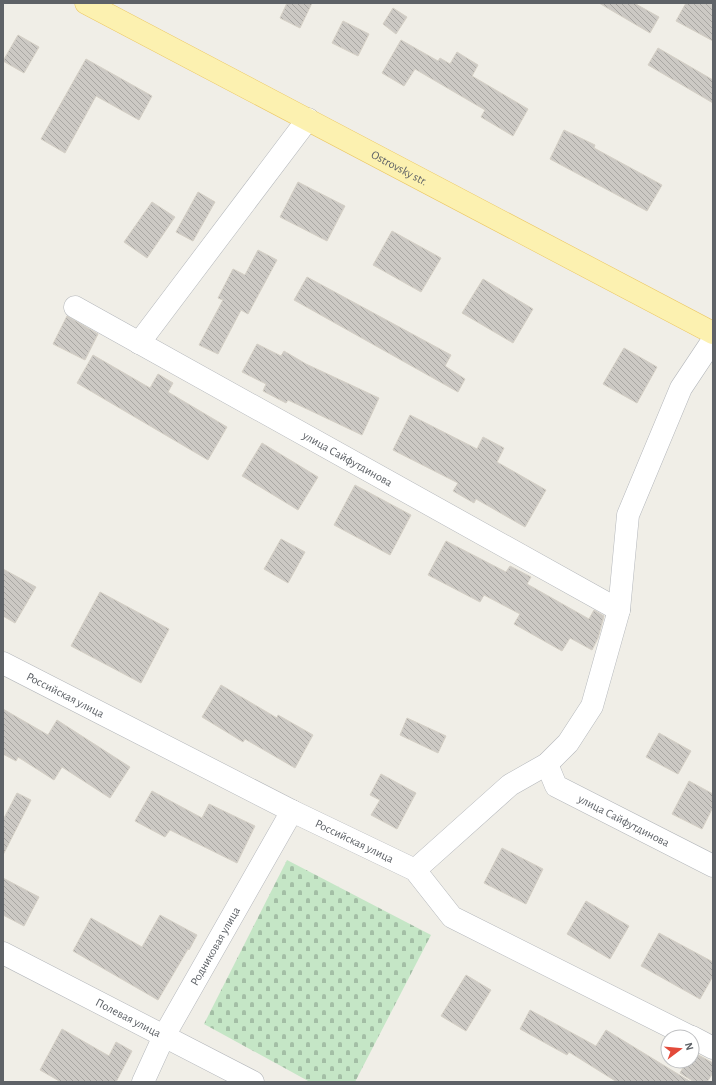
<svg xmlns="http://www.w3.org/2000/svg" width="716" height="1085" font-family="'Alegreya Sans',sans-serif">
  <style>
    .cemetery { fill: url(#cemetery-stones) }
    .building { fill: url(#building-back-hatch); stroke: #d5d0c6 }
    .lines { fill: none; stroke-linecap: round; stroke-linejoin: round }
    .minor-casing { stroke: #b4b7bb; stroke-width: 23 }
    .major-casing { stroke: #ecc864; stroke-width: 23 }
    .minor { stroke: #fff; stroke-width: 22 }
    .major { stroke: #fcf1b0; stroke-width: 22 }
    .labels { text-anchor: middle; stroke-width: 3; stroke-linejoin: round; paint-order: stroke }
    .street-label { font-size: 12px; fill: #5e6267; stroke: #fff }
  </style>
  <defs>
    <pattern id="cemetery-stones" width="16" height="16" patternUnits="userSpaceOnUse"><rect width="16" height="16" fill="#c5e6c6"/><path d="M2 7V4a2 2 0 0 1 4 0v3zM10 15v-3a2 2 0 0 1 4 0v3z" fill="#a3bea5"/></pattern>
    <pattern id="building-back-hatch" width="6" height="6" patternUnits="userSpaceOnUse"><rect width="6" height="6" fill="#ccc9c4"/><path d="M-1 5l2 2M0 0l6 6M5-1l2 2" fill="none" stroke="#a9a7a3"/></pattern>
  </defs>
  <rect width="100%" height="100%" fill="#f0eee7"/>
  <path class="cemetery" d="M287 860 431 935 355 1082H310L204 1024Z"/>
  <g class="building">
    <path d="M287 3H312L300 28 280 18Z"/>
    <path d="M599 3H634L659 17 650 33Z"/>
    <path d="M686 3H713V41L676 21Z"/>
    <path d="M393 8 407 17 396 34 383 24Z"/>
    <path d="M343 21 369 34 358 56 332 43Z"/>
    <path d="M18 35 39 47 24 73 3 61Z"/>
    <path d="M401 40 438 61 440 58 450 64 457 52 478 65 472 76 528 109 513 136 481 117 485 110 415 69 404 86 382 73Z"/>
    <path d="M658 48 713 80V103L648 65Z"/>
    <path d="M86 59 152 96 139 120 96 96 65 153 41 139Z"/>
    <path d="M564 130 595 145 594 148 662 185 647 211 550 159Z"/>
    <path d="M298 182 345 206 327 241 280 217Z"/>
    <path d="M198 192 215 202 193 241 176 232Z"/>
    <path d="M152 202 175 217 147 258 124 242Z"/>
    <path d="M392 231 441 258 421 292 373 265Z"/>
    <path d="M258 250 277 260 248 314 241 310 218 354 199 345 223 300 218 298 233 269 245 275Z"/>
    <path d="M307 277 451 355 445 366 465 379 458 392 294 300Z"/>
    <path d="M483 279 533 309 513 343 462 313Z"/>
    <path d="M67 316 98 334 85 360 53 344Z"/>
    <path d="M257 344 281 356 284 351 306 364 379 398 362 435 288 400 286 403 263 391 266 384 242 372Z"/>
    <path d="M624 348 657 367 637 403 603 384Z"/>
    <path d="M93 355 150 388 158 374 173 383 168 392 227 427 208 460 77 383Z"/>
    <path d="M410 415 477 449 483 437 504 448 497 462 546 490 525 527 476 499 474 503 453 491 458 483 393 450Z"/>
    <path d="M262 443 318 477 298 510 242 476Z"/>
    <path d="M355 485 411 515 390 555 334 525Z"/>
    <path d="M281 539 305 552 288 583 264 569Z"/>
    <path d="M446 541 506 572 510 566 531 577 527 584 589 619 594 610 604 616 598 638 592 650 570 638 562 651 514 624 520 614 484 595 480 602 428 575Z"/>
    <path d="M3 569 36 587 15 623 3 616Z"/>
    <path d="M100 592 169 629 141 683 71 646Z"/>
    <path d="M221 685 277 718 278 715 313 735 295 768 245 739 243 742 202 717Z"/>
    <path d="M3 709 48 735 57 720 130 767 110 798 62 767 54 780 18 757 16 761 3 754Z"/>
    <path d="M407 718 446 736 438 753 400 735Z"/>
    <path d="M659 733 691 751 678 774 646 757Z"/>
    <path d="M381 774 416 793 397 829 371 815 380 800 370 795Z"/>
    <path d="M689 781 713 794V807L702 829 672 814Z"/>
    <path d="M152 791 202 818 209 804 255 826 237 863 170 830 165 837 135 821Z"/>
    <path d="M17 793 31 800 3 855V820Z"/>
    <path d="M502 848 543 869 526 904 484 883Z"/>
    <path d="M3 878 39 897 24 926 3 915Z"/>
    <path d="M586 901 629 926 610 959 567 934Z"/>
    <path d="M160 915 197 935 189 950 188 949 158 1000 73 951 91 918 142 947Z"/>
    <path d="M659 933 713 962V976L700 999 641 966Z"/>
    <path d="M466 975 491 990 466 1031 441 1016Z"/>
    <path d="M530 1010 596 1046 606 1030 691 1082H617L569 1052 567 1055 520 1029Z"/>
    <path d="M62 1029 109 1056 116 1042 132 1051 116 1082H61L40 1070Z"/>
    <path d="M693 1052 713 1063V1073L707 1082H694L680 1073 687 1061H692Z"/>
  </g>
  <g class="lines">
    <g class="minor-casing">
      <g id="minor">
        <path id="s1" d="M75 307 619 610"/>
        <path d="M139 343 308 119"/>
        <path id="s2" d="M3 663 292 811 415 870 452 917 691 1037"/>
        <path id="s3" d="M547 764 556 786 713 866"/>
        <path d="M415 870 510 785 547 764 568 743 592 706 619 610 628 515 681 388 713 340"/>
        <path id="s4" d="M3 953 253 1082"/>
        <path d="M692 1037 713 1048"/>
        <path id="s5" d="M143 1082 164 1036 292 811"/>
      </g>
    </g>
    <g class="major-casing">
      <g id="major">
        <path id="s6" d="M86 3 713 333"/>
      </g>
    </g>
    <use href="#minor" class="minor"/>
    <use href="#major" class="major"/>
  </g>
  <g class="labels">
    <g class="street-label">
      <text dy="4" stroke="none"><textPath href="#s6" startOffset="354">Ostrovsky str.</textPath></text>
      <text dy="4" stroke="none"><textPath href="#s1" startOffset="312">улица Сайфутдинова</textPath></text>
      <text dy="4" stroke="none"><textPath href="#s2" startOffset="70">Российская улица</textPath></text>
      <text dy="4" stroke="none"><textPath href="#s3" startOffset="100">улица Сайфутдинова</textPath></text>
      <text dy="4" stroke="none"><textPath href="#s2" startOffset="394">Российская улица</textPath></text>
      <text dy="4" stroke="none"><textPath href="#s5" startOffset="154">Родниковая улица</textPath></text>
      <text dy="4" stroke="none"><textPath href="#s4" startOffset="141">Полевая улица</textPath></text>
    </g>
  </g>
  <rect width="716" height="1085" fill="none" stroke="#5e6267" stroke-width="8"/>
  <g transform="translate(680 1049) rotate(74)"><circle r="19" fill="#ffffff" stroke="#bfc0c2"/>
  <path d="M0-3L7 15L0 10L-7 15Z" fill="#e34a3a"/>
  <text y="-6" font-size="11" font-weight="bold" text-anchor="middle" fill="#5e6267">N</text>
  </g>
</svg>
